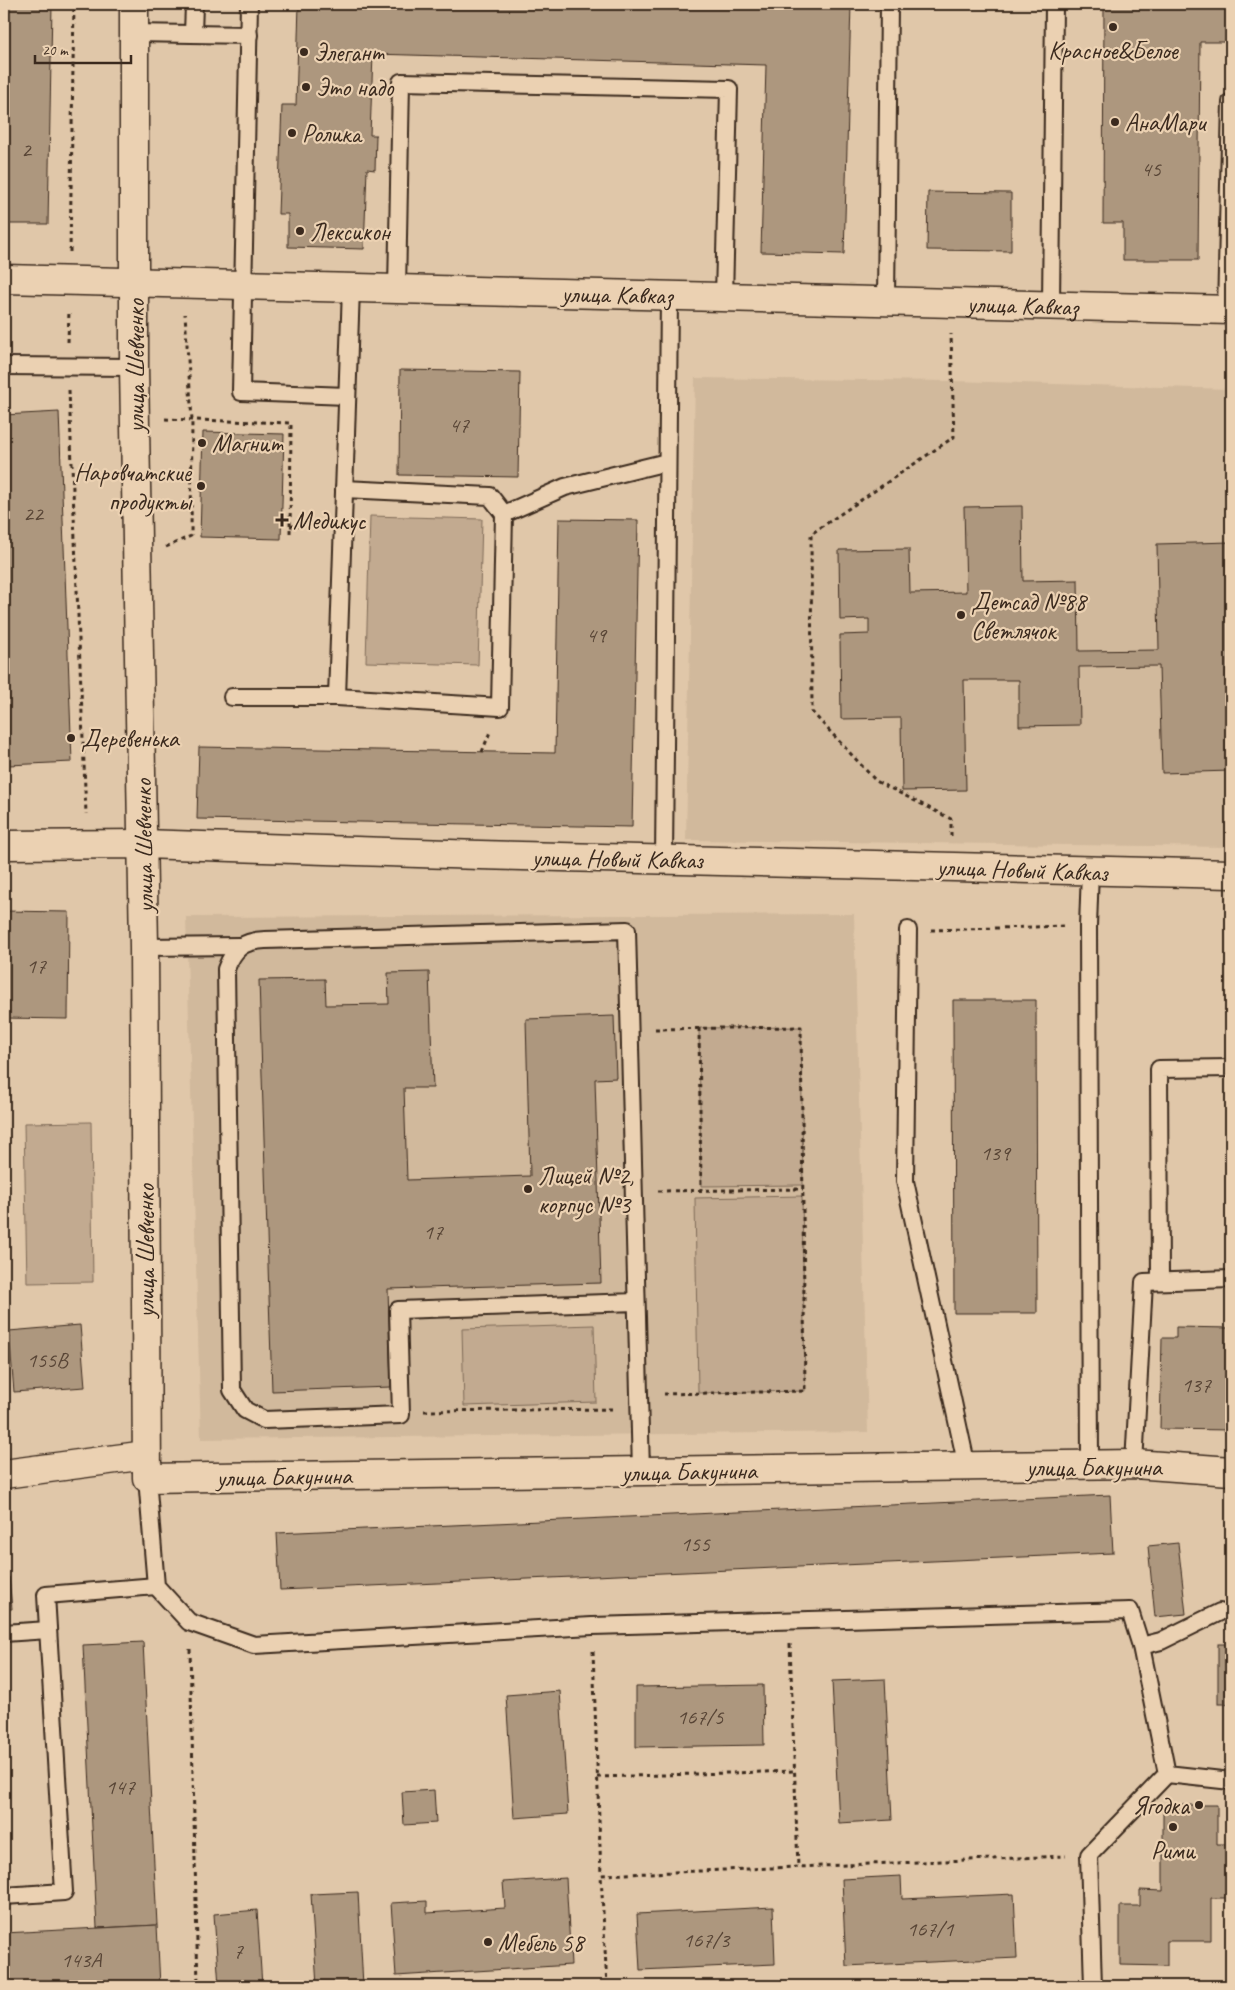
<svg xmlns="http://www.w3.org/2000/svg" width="1235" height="1990" font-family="Caveat,sans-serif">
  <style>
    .built { fill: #d1b99c }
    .green { fill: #c2aa90; stroke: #7e6a57 }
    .building { fill: #ad977e; stroke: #3b2a1e }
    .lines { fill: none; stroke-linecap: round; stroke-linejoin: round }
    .lane-casing { stroke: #3b2a1e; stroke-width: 20 }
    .street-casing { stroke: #3b2a1e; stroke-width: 31 }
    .path { stroke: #3b2a1e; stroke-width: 3; stroke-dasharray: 4 4; stroke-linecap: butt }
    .lane { stroke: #ebd1b2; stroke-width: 16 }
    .street { stroke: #ebd1b2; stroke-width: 28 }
    .poi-dot { fill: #3b2a1e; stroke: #ebd1b2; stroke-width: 2 }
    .labels { text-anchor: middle; stroke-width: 4.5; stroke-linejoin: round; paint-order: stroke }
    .number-label { font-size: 22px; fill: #584536 }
    .poi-label { font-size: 25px; fill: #3b2a1e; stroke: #ebd1b2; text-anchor: start }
    .street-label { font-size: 25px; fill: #3b2a1e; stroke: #ebd1b2 }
  </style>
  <rect width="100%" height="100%" fill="#e0c7a9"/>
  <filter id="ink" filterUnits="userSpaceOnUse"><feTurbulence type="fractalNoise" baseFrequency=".02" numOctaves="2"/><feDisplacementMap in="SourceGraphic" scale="10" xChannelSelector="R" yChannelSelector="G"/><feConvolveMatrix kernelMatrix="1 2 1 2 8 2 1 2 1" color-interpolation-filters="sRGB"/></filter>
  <g filter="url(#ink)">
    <g class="built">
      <path d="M695 378 952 381 1231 389V847L686 840Z"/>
      <path d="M854 914 868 1432 201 1439 186 917Z"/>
    </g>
    <g class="green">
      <path d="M370 516 482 519 478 665 366 662Z"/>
      <path d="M801 1027 803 1185 701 1186 699 1028Z"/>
      <path d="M91 1122 93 1282 27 1283 24 1123Z"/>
      <path d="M802 1196 805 1391 698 1393 695 1198Z"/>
      <path d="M594 1325 596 1402 464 1406 462 1329Z"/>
    </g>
    <g class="building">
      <path d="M4 4H52L48 224H4Z"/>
      <path d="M299 4H851L844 254 761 252 766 65 373 54 370 135H376L375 170 367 169 364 249 288 247V214H278L282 105H296Z"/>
      <path d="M1104 4H1231V42H1200L1198 260H1123V223H1103Z"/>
      <path d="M928 192 1011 193V251L927 250Z"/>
      <path d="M400 370 520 372 518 477 399 475Z"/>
      <path d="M59 412 72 762 9 765 4 611V415Z"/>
      <path d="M203 432 284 434 281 539 200 537Z"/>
      <path d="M1022 506 1023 581 1078 580 1079 651 1159 650 1157 544 1231 542V771L1162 773 1159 666 1079 667 1080 725 1019 726V680H964L966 790 902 791 901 718 841 719 840 635 869 634V619L840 620 839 550 909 549 910 593 966 592 964 507Z"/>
      <path d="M559 519 638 520 632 827 197 819 199 747 555 753Z"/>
      <path d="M4 911 69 912 68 1019 4 1018Z"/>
      <path d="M429 972 433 1088H404L407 1180 530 1176 526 1019 614 1016 616 1078 595 1079 601 1283 388 1289 391 1387 272 1391 259 980 325 979 326 1005 389 1004 388 973Z"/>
      <path d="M953 1000H1036L1037 1313H954Z"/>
      <path d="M80 1325 85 1387 14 1392 9 1331Z"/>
      <path d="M1176 1327 1231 1328V1430L1160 1429 1162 1338H1176Z"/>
      <path d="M1110 1495 1113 1553 280 1590 277 1533Z"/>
      <path d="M1178 1543 1186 1614 1155 1617 1148 1546Z"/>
      <path d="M4 1577H9L12 1609H4Z"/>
      <path d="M143 1642 157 1925 97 1928 83 1645Z"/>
      <rect x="1218" y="1644" width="13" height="60"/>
      <path d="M885 1679 892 1820 839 1823 832 1681Z"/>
      <path d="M763 1685 764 1745 636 1747V1687Z"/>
      <path d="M560 1691 568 1814 514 1818 506 1695Z"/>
      <path d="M434 1790 436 1823 404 1825 402 1792Z"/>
      <path d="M1163 1805H1217V1844H1231V1898H1211V1941H1167V1966L1120 1965V1906H1140V1890L1163 1891Z"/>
      <path d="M901 1876 902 1899 1014 1894 1017 1958 846 1966 842 1879Z"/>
      <path d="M566 1878 571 1965 396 1976 391 1903 427 1901V1913L505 1908 503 1882Z"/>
      <path d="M358 1892 363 1986H317L311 1894Z"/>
      <path d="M773 1907 775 1964 640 1970 637 1914Z"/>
      <path d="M257 1910 262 1986H219L214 1914Z"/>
      <path d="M157 1925 160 1986H4V1933Z"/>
    </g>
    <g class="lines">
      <g class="lane-casing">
        <g id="lane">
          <path d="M249 4 241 392 347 396"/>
          <path d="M134 33 249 35"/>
          <path d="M193 34 194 4"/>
          <path d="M351 288 337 697 500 707 504 514 565 487 667 462"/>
          <path d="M397 289 401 82 729 89 724 297"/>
          <path d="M886 301 889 4"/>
          <path d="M1051 305 1054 4"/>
          <path d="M1226 310 1231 102"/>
          <path d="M4 366 134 367"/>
          <path d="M344 489 490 496 504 514"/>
          <path d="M232 697H337"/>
          <path d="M664 860 669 296"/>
          <path d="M908 930 905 1181 967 1467"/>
          <path d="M144 947 239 946"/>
          <path d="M1160 1280 1159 1069 1231 1068"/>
          <path d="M636 1302 398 1310 401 1415 264 1420 245 1410 232 1390 226 969C234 948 243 941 265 940L627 930 641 1471"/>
          <path d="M1134 1464 1144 1282 1231 1279"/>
          <path d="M1090 1465 1088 926 1090 871"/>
          <path d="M147 1478 156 1586 189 1622 254 1645 592 1626 1130 1611 1141 1646 1167 1774 1231 1781"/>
          <path d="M4 1633 48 1630"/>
          <path d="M1141 1646 1161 1641 1220 1612"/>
          <path d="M4 1896 64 1892 46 1595 156 1586"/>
          <path d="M1093 1986 1089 1855 1167 1774"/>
        </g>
      </g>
      <g class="street-casing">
        <g id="street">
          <path d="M134 4V367L144 947 147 1478 1134 1464 1231 1471"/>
          <path id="s1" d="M4 279 1231 310"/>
          <path d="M4 845 143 844 480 855 1231 874"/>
          <path d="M4 1474 146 1455"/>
        </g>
      </g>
      <g class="path">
        <path d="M70 252 74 4"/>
        <path d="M68 342 69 310"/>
        <path d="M69 390 86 814"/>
        <path d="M165 419 291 423 290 536"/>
        <path d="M290 526 319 527"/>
        <path d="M166 547 191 536 192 420 185 314"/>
        <path d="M482 752 490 732"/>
        <path d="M951 836V819L876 781 812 712 811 534 954 437 951 334"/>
        <path d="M931 930 1065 926"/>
        <path d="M699 1028 701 1190"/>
        <path d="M655 1029 801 1027 805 1391 664 1394"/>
        <path d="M658 1191 803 1189"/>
        <path d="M424 1411 616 1409"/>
        <path d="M790 1644 798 1868"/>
        <path d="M190 1649 198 1986"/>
        <path d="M593 1651 601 1875"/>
        <path d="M597 1777 795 1771"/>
        <path d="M607 1986 601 1875 1066 1856"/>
      </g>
      <use href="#lane" class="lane"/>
      <use href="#street" class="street"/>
    </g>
  </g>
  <g class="poi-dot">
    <circle cx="1113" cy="27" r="5"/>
    <circle cx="304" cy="52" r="5"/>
    <circle cx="306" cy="87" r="5"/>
    <circle cx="1115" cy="122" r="5"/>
    <circle cx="292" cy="133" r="5"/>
    <circle cx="300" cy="231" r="5"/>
    <circle cx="202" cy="443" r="5"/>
    <circle cx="201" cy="486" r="5"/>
    <path d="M279.5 512.5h5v5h5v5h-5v5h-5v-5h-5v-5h5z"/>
    <circle cx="961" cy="615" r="5"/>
    <circle cx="71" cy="738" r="5"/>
    <circle cx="528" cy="1189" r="5"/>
    <circle cx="1199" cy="1805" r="5"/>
    <circle cx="1173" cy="1827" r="5"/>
    <circle cx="488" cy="1942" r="5"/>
  </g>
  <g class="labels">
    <g class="number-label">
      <text x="26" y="157">2</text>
      <text x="1151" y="176">45</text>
      <text x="459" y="432">47</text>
      <text x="33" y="521">22</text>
      <text x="596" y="642">49</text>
      <text x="36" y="973">17</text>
      <text x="995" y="1160">139</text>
      <text x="433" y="1239">17</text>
      <text x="47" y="1367">155В</text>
      <text x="1196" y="1392">137</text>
      <text x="695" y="1551">155</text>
      <text x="700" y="1724">167/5</text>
      <text x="120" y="1794">147</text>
      <text x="930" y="1936">167/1</text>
      <text x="706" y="1947">167/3</text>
      <text x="238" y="1958">7</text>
      <text x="81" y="1967">143А</text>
    </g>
    <g class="poi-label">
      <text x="1113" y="59" text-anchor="middle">Красное&amp;Белое</text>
      <text x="314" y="61">Элегант</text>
      <text x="316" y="96">Это надо</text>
      <text x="1125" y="131">АнаМари</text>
      <text x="302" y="142">Ролика</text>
      <text x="310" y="240">Лексикон</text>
      <text x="212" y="452">Магнит</text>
      <text x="191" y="481" text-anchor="end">Наровчатские<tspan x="191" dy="29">продукты</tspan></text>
      <text x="293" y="529">Медикус</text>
      <text x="971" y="610">Детсад №88<tspan x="971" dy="29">Светлячок</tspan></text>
      <text x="81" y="747">Деревенька</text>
      <text x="538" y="1184">Лицей №2,<tspan x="538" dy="29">корпус №3</tspan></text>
      <text x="1189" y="1814" text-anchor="end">Ягодка</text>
      <text x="1173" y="1859" text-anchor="middle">Рими</text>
      <text x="498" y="1951">Мебель 58</text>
    </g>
    <g class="street-label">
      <text transform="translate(617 294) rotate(1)" y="9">улица Кавказ</text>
      <text dy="9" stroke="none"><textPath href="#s1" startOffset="1019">улица Кавказ</textPath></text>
      <text transform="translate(135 366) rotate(-90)" y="9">улица Шевченко</text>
      <text transform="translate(143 846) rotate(-91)" y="9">улица Шевченко</text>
      <text transform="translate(617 858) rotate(1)" y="9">улица Новый Кавказ</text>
      <text transform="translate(1022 869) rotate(2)" y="9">улица Новый Кавказ</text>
      <text transform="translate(145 1251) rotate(-90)" y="9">улица Шевченко</text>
      <text x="1094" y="1476">улица Бакунина</text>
      <text transform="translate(689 1471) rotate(-1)" y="9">улица Бакунина</text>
      <text transform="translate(284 1476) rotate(-1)" y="9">улица Бакунина</text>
    </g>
  </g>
  <rect width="1235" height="1990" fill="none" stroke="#ebd1b2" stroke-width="20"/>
  <rect x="10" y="10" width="1215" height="1970" fill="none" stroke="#3b2a1e" stroke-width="2" filter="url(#ink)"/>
  <path d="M35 55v8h96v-8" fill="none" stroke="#3b2a1e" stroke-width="2.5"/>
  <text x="42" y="55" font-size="15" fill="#3b2a1e" stroke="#ebd1b2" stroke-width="4" paint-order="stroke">20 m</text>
</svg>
